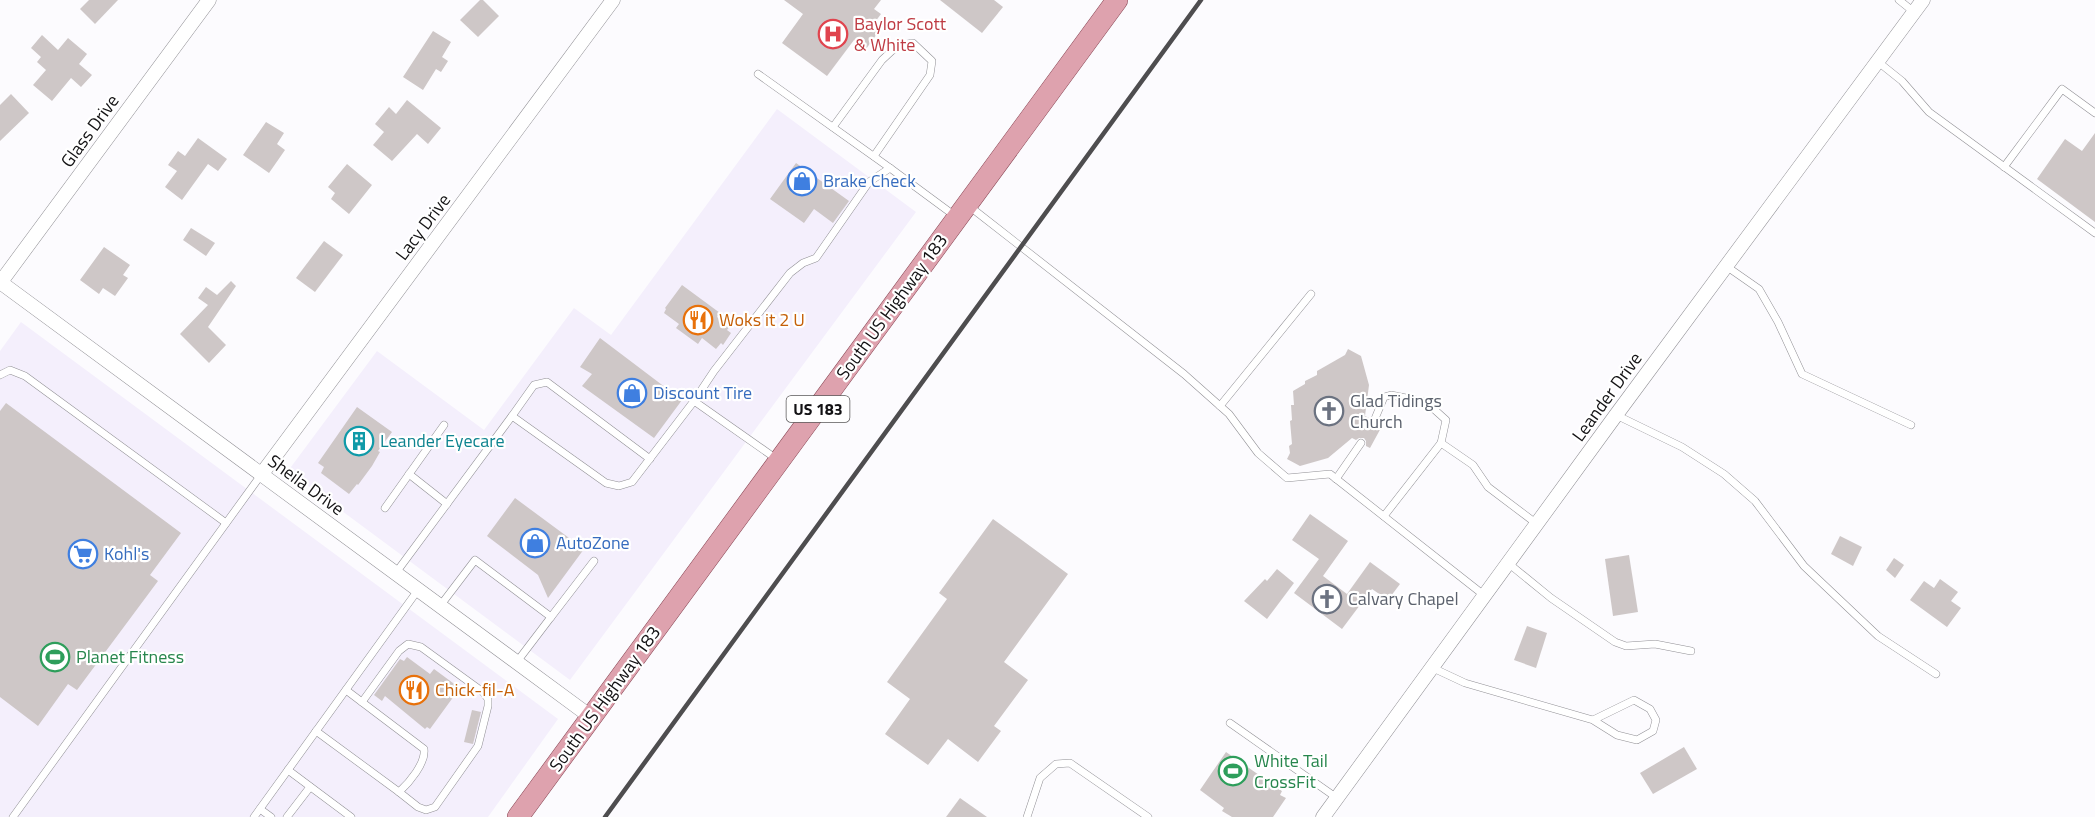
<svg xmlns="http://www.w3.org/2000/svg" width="2095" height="817" font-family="'Titillium Web',sans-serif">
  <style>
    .commercial { fill: #f4effc }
    .building { fill: #cec7c7 }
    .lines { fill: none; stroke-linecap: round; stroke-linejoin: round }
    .lane-casing { stroke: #919095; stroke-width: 8 }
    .street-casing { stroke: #919095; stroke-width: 15 }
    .primary-casing { stroke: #894755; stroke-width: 22 }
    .lane { stroke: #fff; stroke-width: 7 }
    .street { stroke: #fff; stroke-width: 14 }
    .primary { stroke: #dea2ae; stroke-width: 21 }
    .rail { stroke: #4e4d4f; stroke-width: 4.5 }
    .labels { text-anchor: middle; stroke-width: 4.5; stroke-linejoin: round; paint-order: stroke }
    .shield { fill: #fff; stroke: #5a595a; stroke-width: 1.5 }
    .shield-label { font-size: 16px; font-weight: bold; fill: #131214 }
    .health-label { font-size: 18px; fill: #be3a42; stroke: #fff; text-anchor: start }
    .street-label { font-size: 18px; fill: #131214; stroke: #fff }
    .shop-label { font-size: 18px; fill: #366cbe; stroke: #fff; text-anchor: start }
    .food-label { font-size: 18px; fill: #c56008; stroke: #fff; text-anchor: start }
    .worship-label { font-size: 18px; fill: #5b616d; stroke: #fff; text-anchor: start }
    .culture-label { font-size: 18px; fill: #0d838f; stroke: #fff; text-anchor: start }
    .leisure-label { font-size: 18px; fill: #27864d; stroke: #fff; text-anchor: start }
  </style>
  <rect width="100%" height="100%" fill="#fcfbfe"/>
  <g class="commercial">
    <path d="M777 109 916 212 570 680 288 471 377 351 484 430 574 308 611 335Z"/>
    <path d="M21 322 558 719 488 817H0V351Z"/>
  </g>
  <g class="building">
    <path d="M89 0H118L95 24 80 9Z"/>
    <path d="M480 0H483L499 16 478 37 460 20Z"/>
    <path d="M784 0H881L874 9 881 14 875 22 882 27 866 49 854 40 827 76 782 43 803 14Z"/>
    <path d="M940 0H994L1003 7 982 33Z"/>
    <path d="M433 31 451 42 442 57 448 61 441 72 436 69 423 90 403 77Z"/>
    <path d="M42 35 58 50 68 38 87 54 79 64 92 75 81 87 71 78 52 101 33 85 46 70 37 62 41 57 31 48Z"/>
    <path d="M11 94 29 113 0 141V105Z"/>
    <path d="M407 100 441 128 428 144 417 134 392 161 373 145 384 132 375 124 389 107 396 114Z"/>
    <path d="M266 122 284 133 277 144 285 150 269 173 243 155Z"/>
    <path d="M2095 133V222L2037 179 2065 139 2082 151Z"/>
    <path d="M198 138 227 159 218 171 208 164 182 200 165 187 177 171 168 165 178 151 185 156Z"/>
    <path d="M796 163 849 201 833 223 814 209 804 223 770 199Z"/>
    <path d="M347 164 372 185 349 214 331 199 335 193 328 187Z"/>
    <path d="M191 228 215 243 206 256 183 240Z"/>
    <path d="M324 241 343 255 315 292 296 278Z"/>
    <path d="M104 247 130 265 123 275 128 278 115 296 103 288 99 294 80 280Z"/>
    <path d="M231 281 236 286 208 327 226 345 209 363 180 334 208 305 198 298 206 287 217 295Z"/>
    <path d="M682 285 720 313 717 317 730 326 727 330 731 333 723 345 721 343 716 349 702 338 698 344 676 328 679 324 664 313 666 309 665 308Z"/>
    <path d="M600 338 682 400 654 438 582 386 592 374 580 367Z"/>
    <path d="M1348 349 1361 356 1369 385 1365 416 1369 418V422L1371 426H1375L1379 424 1382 426 1370 448 1366 446V441L1364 438H1359L1356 440 1352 438 1328 458 1300 466 1287 459 1290 453 1289 446 1292 444 1290 421 1292 420 1291 405H1294L1293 391 1305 384V381L1317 375V371L1345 355Z"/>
    <path d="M6 403 181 533 150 575 158 581 77 690 68 684 38 726 0 697V411Z"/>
    <path d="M357 407 392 432 378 451 380 452 372 466 358 485 357 484 349 494 321 473 324 467 318 463Z"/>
    <path d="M515 498 584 549 548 598 538 575 487 536Z"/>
    <path d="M1310 514 1348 541 1323 576 1347 594 1370 562 1400 584 1388 600 1372 589 1342 629 1294 593 1319 559 1292 540Z"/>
    <path d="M993 519 1068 574 1004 662 1028 680 994 726 1001 731 978 762 948 739 928 765 885 734 910 699 887 682 947 599 939 593Z"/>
    <path d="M1840 536 1862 547 1853 566 1831 554Z"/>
    <path d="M1629 555 1638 612 1613 616 1605 559Z"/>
    <path d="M1894 558 1904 565 1895 578 1886 570Z"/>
    <path d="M1277 569 1294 583 1267 619 1244 601 1265 579 1267 581Z"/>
    <path d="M1940 579 1958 592 1951 601 1961 608 1947 627 1910 600 1924 581 1934 588Z"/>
    <path d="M1527 626 1547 633 1536 668 1514 660Z"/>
    <path d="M407 657 430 674 434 669 457 686 451 694 454 696 430 729 427 727 425 729 385 696 382 701 374 695 400 659 404 661Z"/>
    <path d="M472 710 481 712 473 744 464 742Z"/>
    <path d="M1684 747 1697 769 1653 794 1640 773Z"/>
    <path d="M1226 752 1282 791 1280 795 1286 798 1273 817H1232L1222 811 1224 808 1200 790Z"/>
    <path d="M960 798 987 817H946Z"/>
  </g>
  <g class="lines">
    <g class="lane-casing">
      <g id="lane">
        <path d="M1899 0 1914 12"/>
        <path d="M1877 61 1902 81 1929 112 2095 233"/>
        <path d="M758 74 890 168"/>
        <path d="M833 127 882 60 897 46 913 43 932 61 930 75 874 156"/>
        <path d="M2004 167 2062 89 2095 113"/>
        <path d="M969 206 1184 374 1229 414 1258 453 1287 478 1330 474 1485 596"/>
        <path d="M1726 266 1759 289 1778 322 1802 374 1911 425"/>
        <path d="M0 375 10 370 25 376 226 523"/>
        <path d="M694 401 714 371 790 273 803 263 816 258 869 182 890 168 955 216"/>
        <path d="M1220 406 1311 294"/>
        <path d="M1616 415 1682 447 1724 474 1755 501 1804 566 1878 636 1936 674"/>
        <path d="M512 416 534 385 547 382 650 459"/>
        <path d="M1374 421 1384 397 1391 395 1426 402 1446 420 1441 443 1473 465 1488 487 1537 524"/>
        <path d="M409 474 447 504"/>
        <path d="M1336 479 1361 443"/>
        <path d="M385 508 444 425"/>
        <path d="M1384 516 1441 443"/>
        <path d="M1508 563 1551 598 1615 642 1626 646 1655 644 1691 651"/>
        <path d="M395 574 512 416 606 483 619 486 632 482 694 401 778 460"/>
        <path d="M440 606 475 560 551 617 594 561"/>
        <path d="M516 663 551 617"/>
        <path d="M1433 668 1465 683 1593 720 1617 735 1637 740 1653 731 1656 720 1650 709 1634 700 1593 720"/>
        <path d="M362 702 399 651 408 644 421 647 483 692 488 699V706L478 746 435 807 426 810 418 807 399 792"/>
        <path d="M1230 723 1337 798"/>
        <path d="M316 731 399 792C409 783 426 763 424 749L346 690"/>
        <path d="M288 770 351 817"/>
        <path d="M260 809 271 817"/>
        <path d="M13 817 261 475"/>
        <path d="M254 817 418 590"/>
        <path d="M287 817 310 787"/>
        <path d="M1027 817 1040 778 1056 764 1070 763 1148 817"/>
      </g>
    </g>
    <g class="street-casing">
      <g id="street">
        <path d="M0 282 591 717"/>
        <path d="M0 283 209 0"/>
        <path d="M261 475 613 0"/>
        <path d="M1323 817 1616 415 1923 0"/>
      </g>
    </g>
    <g class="primary-casing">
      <path id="primary" d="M518 817 1117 0"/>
    </g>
    <use href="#lane" class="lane"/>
    <use href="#street" class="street"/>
    <use href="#primary" class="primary"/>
    <path class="rail" d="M605 817 1201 0"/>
  </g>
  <defs>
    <g id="hospital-ring" transform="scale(1.5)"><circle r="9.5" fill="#fff" stroke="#e0444e" stroke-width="1.5"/><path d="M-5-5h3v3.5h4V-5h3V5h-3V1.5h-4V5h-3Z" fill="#e0444e"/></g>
    <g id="shop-ring" transform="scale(1.5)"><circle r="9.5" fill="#fff" stroke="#3f7fe0" stroke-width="1.5"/><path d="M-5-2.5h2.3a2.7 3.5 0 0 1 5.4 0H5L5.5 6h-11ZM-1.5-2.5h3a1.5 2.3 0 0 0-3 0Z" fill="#3f7fe0"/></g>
    <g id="restaurant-ring" transform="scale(1.5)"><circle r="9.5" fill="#fff" stroke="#e8710a" stroke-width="1.5"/><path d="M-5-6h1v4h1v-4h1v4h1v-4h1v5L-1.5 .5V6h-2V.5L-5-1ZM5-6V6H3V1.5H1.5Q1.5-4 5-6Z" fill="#e8710a"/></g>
    <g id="church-ring" transform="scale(1.5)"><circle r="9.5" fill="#fff" stroke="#6b7280" stroke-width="1.5"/><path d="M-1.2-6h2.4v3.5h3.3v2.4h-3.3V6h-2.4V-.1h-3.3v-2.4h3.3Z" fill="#6b7280"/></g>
    <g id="building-ring" transform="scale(1.5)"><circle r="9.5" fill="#fff" stroke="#0f9aa8" stroke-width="1.5"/><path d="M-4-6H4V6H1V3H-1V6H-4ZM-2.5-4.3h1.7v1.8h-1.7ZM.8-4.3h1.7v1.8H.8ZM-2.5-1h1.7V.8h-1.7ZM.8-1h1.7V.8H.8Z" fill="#0f9aa8"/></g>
    <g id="supermarket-ring" transform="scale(1.5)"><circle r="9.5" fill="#fff" stroke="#3f7fe0" stroke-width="1.5"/><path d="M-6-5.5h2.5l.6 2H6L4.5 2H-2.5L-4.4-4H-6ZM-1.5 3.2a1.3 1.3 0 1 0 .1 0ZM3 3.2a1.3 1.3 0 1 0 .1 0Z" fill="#3f7fe0"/></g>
    <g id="stadium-ring" transform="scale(1.5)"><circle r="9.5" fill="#fff" stroke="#2e9e5b" stroke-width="1.5"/><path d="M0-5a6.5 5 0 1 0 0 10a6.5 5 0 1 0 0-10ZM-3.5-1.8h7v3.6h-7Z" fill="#2e9e5b"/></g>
  </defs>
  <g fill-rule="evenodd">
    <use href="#hospital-ring" x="833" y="34"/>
    <use href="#shop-ring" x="802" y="181"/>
    <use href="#restaurant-ring" x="698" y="320"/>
    <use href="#shop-ring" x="632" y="393"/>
    <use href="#church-ring" x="1329" y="411"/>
    <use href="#building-ring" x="359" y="441"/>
    <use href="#shop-ring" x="535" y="543"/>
    <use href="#supermarket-ring" x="83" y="554"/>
    <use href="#church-ring" x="1327" y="599"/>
    <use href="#stadium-ring" x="55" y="657"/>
    <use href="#restaurant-ring" x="414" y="690"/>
    <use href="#stadium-ring" x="1233" y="771"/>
  </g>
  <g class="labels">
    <rect class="shield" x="786.5" y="396" width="63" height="26" rx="4.5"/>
    <g class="shield-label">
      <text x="818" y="415">US 183</text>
    </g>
    <g class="health-label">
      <text x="854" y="30">Baylor Scott<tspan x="854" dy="21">&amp; White</tspan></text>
    </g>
    <g class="street-label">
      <text transform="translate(90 131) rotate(-54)" y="6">Glass Drive</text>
      <text transform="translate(423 227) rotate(-53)" y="6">Lacy Drive</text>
      <text transform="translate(892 307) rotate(-54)" y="6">South US Highway 183</text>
      <text transform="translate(1607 397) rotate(-54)" y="6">Leander Drive</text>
      <text transform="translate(306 485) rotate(36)" y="6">Sheila Drive</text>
      <text transform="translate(605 699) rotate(-54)" y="6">South US Highway 183</text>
    </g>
    <g class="shop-label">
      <text x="823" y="187">Brake Check</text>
      <text x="653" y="399">Discount Tire</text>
      <text x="556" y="549">AutoZone</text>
      <text x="104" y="560">Kohl's</text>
    </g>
    <g class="food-label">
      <text x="719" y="326">Woks it 2 U</text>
      <text x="435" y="696">Chick-fil-A</text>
    </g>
    <g class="worship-label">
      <text x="1350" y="407">Glad Tidings<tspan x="1350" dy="21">Church</tspan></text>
      <text x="1348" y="605">Calvary Chapel</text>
    </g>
    <g class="culture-label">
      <text x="380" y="447">Leander Eyecare</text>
    </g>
    <g class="leisure-label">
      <text x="76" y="663">Planet Fitness</text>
      <text x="1254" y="767">White Tail<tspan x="1254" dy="21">CrossFit</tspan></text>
    </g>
  </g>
</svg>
